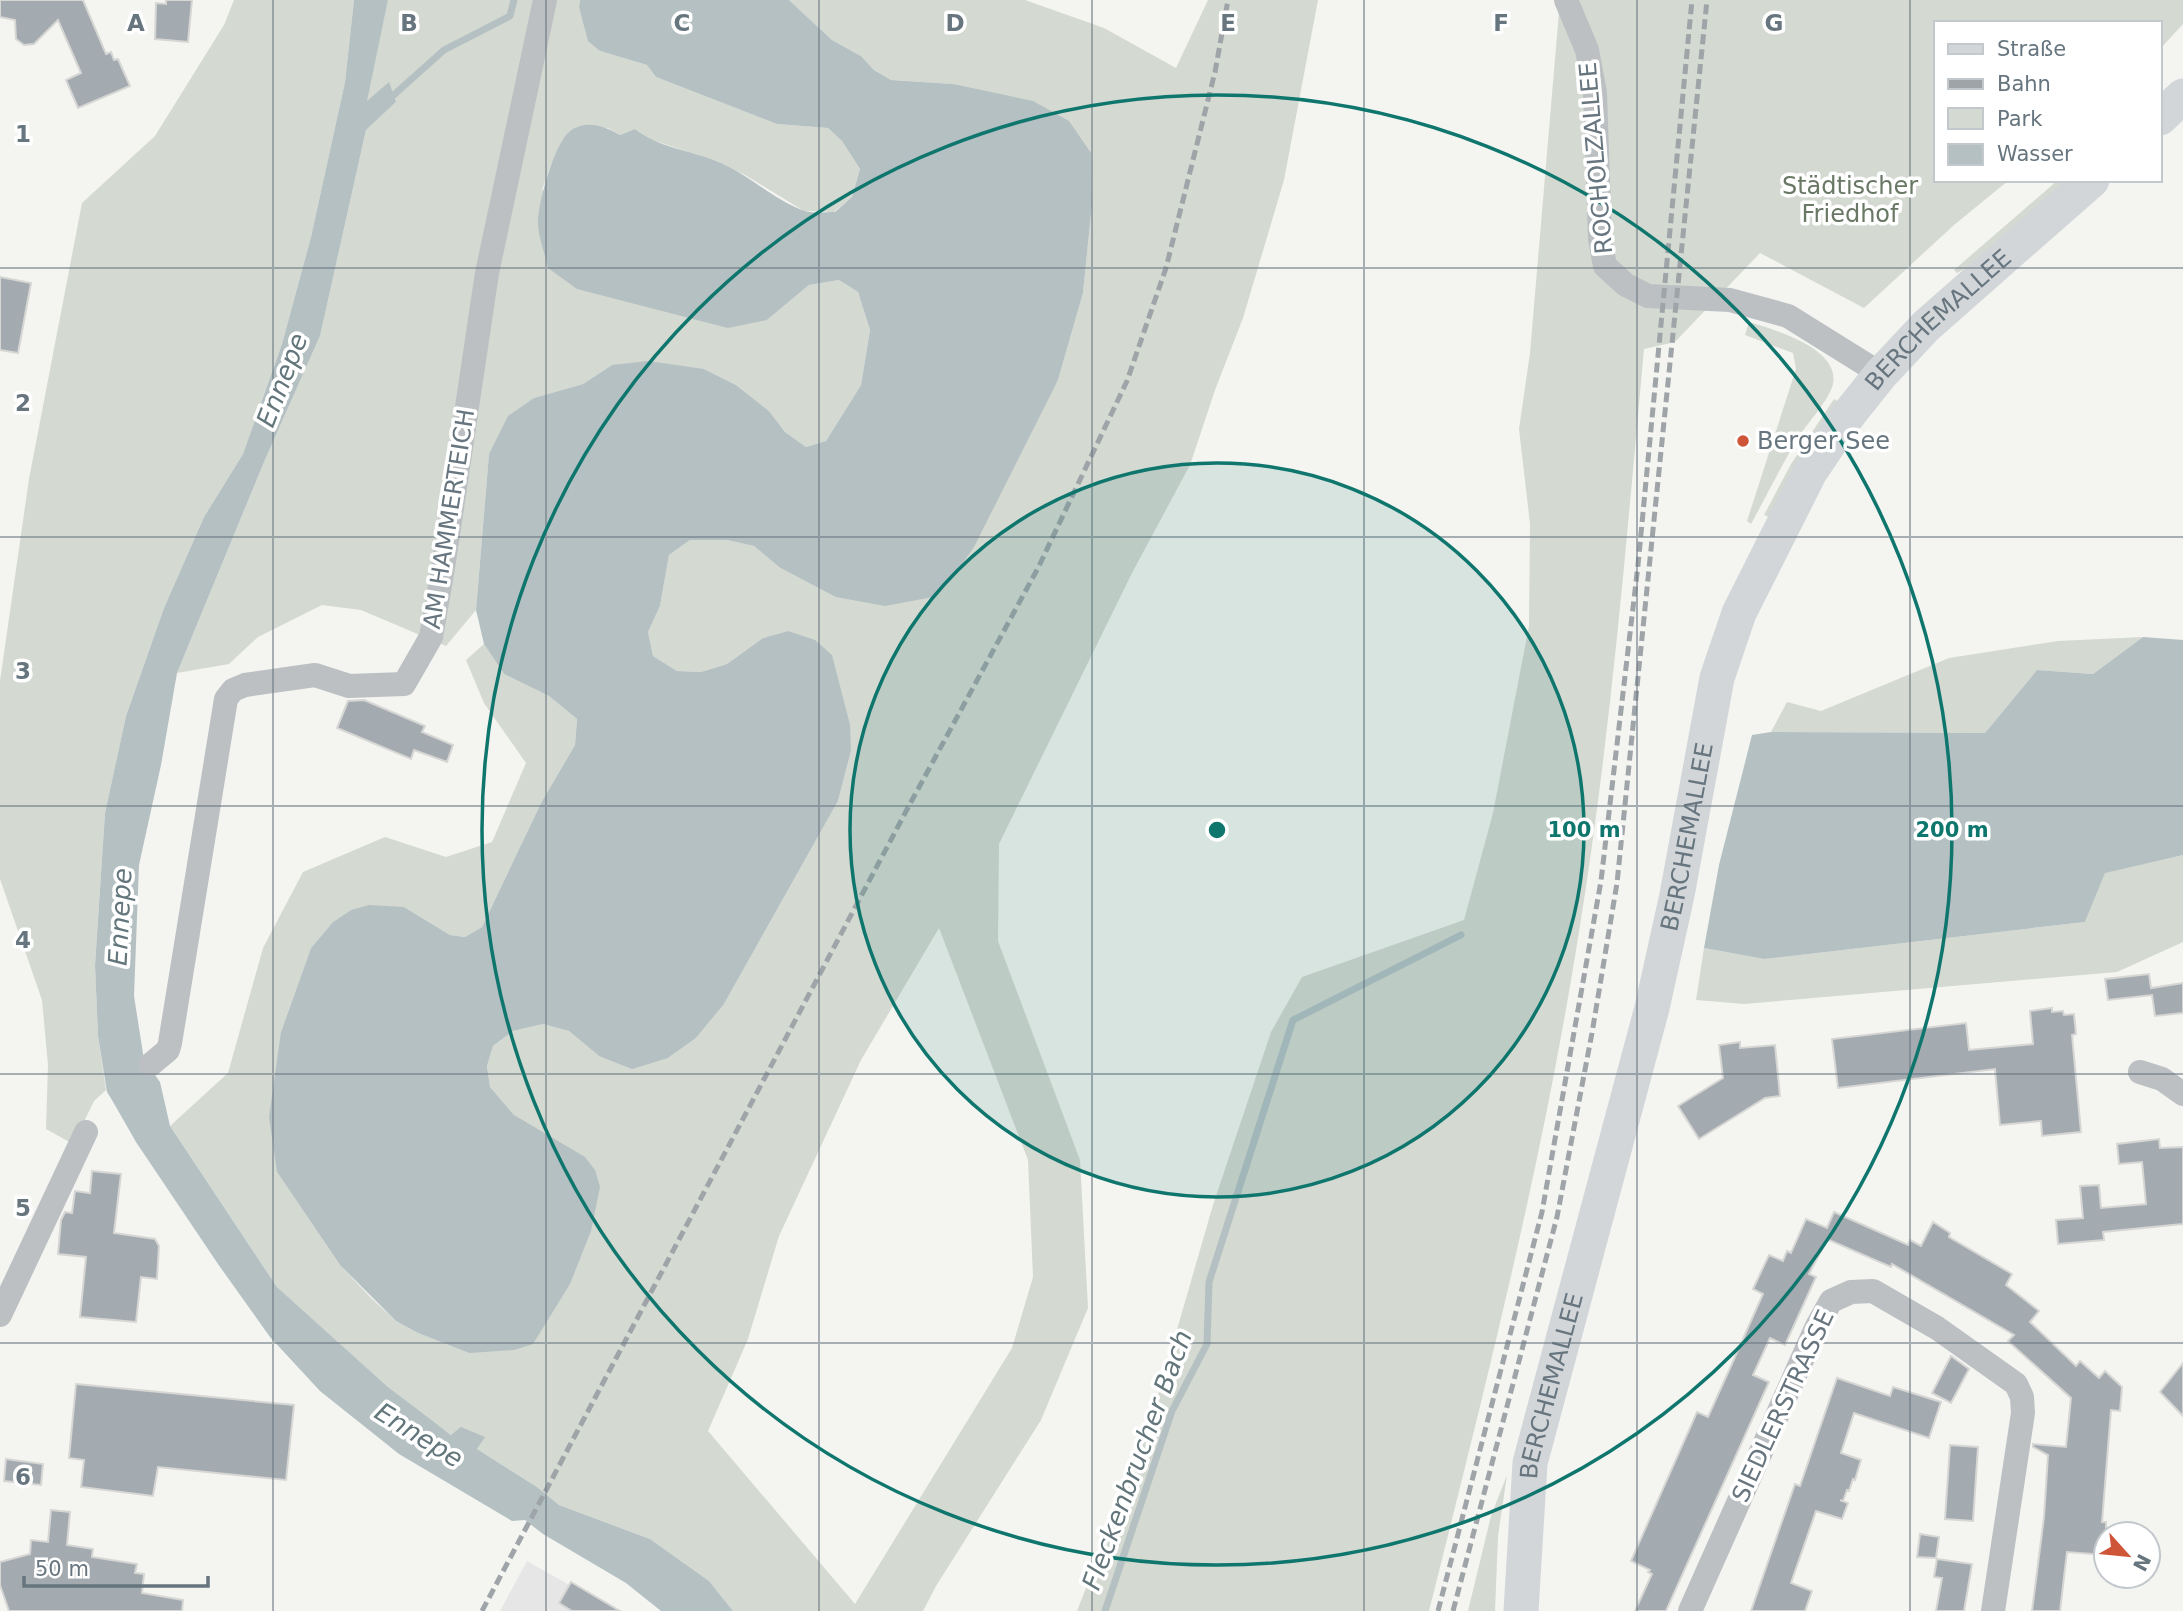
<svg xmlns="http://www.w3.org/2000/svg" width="2183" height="1611" font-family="'DejaVu Sans',sans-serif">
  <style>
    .built { fill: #e5e6e5 }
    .green { fill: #d4d9d1; fill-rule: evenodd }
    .water { fill: #b5c0c3 }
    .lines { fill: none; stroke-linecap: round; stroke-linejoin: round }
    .stream { stroke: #b5c0c3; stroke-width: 7 }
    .building { fill: #a4abb0; stroke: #d6d6d4; stroke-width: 2 }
    .street { stroke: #bcc0c3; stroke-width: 24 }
    .secondary { stroke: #d2d6d9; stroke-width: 35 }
    .rail { stroke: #9ea4a8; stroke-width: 5; stroke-dasharray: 10 5; stroke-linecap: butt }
    .grid { fill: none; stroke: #67757f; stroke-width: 2; stroke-opacity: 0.55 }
    .ring { fill: none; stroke: #0f766e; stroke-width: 3.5 }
    .poi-dot { fill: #ce5537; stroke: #fff; stroke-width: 2.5 }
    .labels { text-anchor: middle; stroke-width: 7; stroke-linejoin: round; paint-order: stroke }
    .street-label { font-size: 24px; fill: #67757f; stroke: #fff }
    .park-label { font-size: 24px; fill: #697765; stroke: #fff }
    .poi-label { font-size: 24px; fill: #67757f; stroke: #fff; text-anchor: start }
    .water-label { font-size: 26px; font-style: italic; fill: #63767c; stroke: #fff }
    .grid-label { font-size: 23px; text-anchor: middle; font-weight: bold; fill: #67757f; stroke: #fff; stroke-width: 7; stroke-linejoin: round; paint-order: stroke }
    .centre { fill: #0f766e; stroke: #fff; stroke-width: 3.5 }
    .ring-label { font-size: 21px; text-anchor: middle; font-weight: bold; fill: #0f766e; stroke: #fff; stroke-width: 7; stroke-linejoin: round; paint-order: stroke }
  </style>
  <rect width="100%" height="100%" fill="#f4f4f1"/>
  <path class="built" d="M527 1561 615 1611H500Z"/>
  <g class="green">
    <path d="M234 0H354L345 82 311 237 282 344 243 454 204 517 164 608 126 716 105 813 95 965 98 1036 106 1090 94 1101 73 1144 46 1129 48 1065 42 1000 0 879V681L29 479 82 203 155 136 224 25Z"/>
    <path d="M388 0H580L579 7 600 51 647 65 656 77 777 124 828 128 842 141 860 169 852 197 834 212 804 211 745 175 716 161 646 138 635 129 620 135 608 128 569 133 551 165 542 190 767 320 809 285 839 280 858 292 870 330 861 385 826 441 806 447 785 432 769 411 736 385 704 369 612 365 583 384 534 398 489 454 476 610 446 646 361 610 322 605 258 637 229 664 177 673 264 462 320 336 366 130 396 102H366Z"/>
    <path d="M789 0H1025L1104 28 1176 68 1208 0H1318L1284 180 1243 318 1215 390 1190 465 1132 573 999 844 998 941 1080 1160 1088 1308 1041 1420 936 1586 923 1611H733L709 1581 650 1539 559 1505 537 1487 477 1449 484 1437 452 1435 431 1421 388 1387 277 1287 170 1126 228 1073 263 948 303 872 385 837 446 857 492 842 526 763 484 703 466 660 484 644 504 674 549 696 577 719 575 745 541 803 482 927 465 937 450 935 404 907 351 910 333 922 311 948 281 1032 277 1172 340 1265 371 1298 396 1321 418 1333 469 1353 533 1128 514 1115 490 1087 487 1066 493 1046 513 1031 543 1024 569 1031 599 1056 668 1058 696 1038 724 1004 838 801 851 751 788 631 763 638 727 664 701 672 677 671 653 656 648 632 660 606 669 555 690 540H727L754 546 779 567 1028 435 1058 380 1083 293 1092 204 1091 153 953 84 891 80 874 70 861 56 832 40ZM939 928 1028 1160 1033 1277 1012 1348 855 1604 708 1431 748 1339 779 1236 861 1060Z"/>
    <path d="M1560 0H2183V24L2160 49V23H1936V180H2009L1954 225 1864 308 1760 253 1675 342 1644 349C1626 546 1610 743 1578 938 1542 1165 1485 1388 1429 1611H1077L1148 1430 1213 1205 1271 1032 1302 977 1464 920 1493 813 1529 626 1530 524 1519 429 1530 353Z"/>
    <path d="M2058 180H2067L1966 268 1957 273 1954 270Z"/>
    <path d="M1749 322C1775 330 1840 348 1833 384 1829 401 1807 423 1798 438 1781 466 1767 495 1751 524L1747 521 1796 369 1793 353 1745 335Z"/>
    <path d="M1834 399 1839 402 1769 517 1764 515 1791 464Z"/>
    <path d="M2143 637 2093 674 2037 670 1985 733 1771 732 1787 702 1821 711 1949 658 2058 641Z"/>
    <path d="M2183 855V942L2117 972 1744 1004 1696 1000 1704 948 1764 959 2085 922 2105 872Z"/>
    <path d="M1507 1475 1498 1536 1495 1611H1468L1491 1516Z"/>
  </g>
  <g class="water">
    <path d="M354 0H388L367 101 389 82 396 102 366 130 320 336 264 462 177 673 161 765 139 865 134 996 144 1060 160 1082 170 1126 277 1287 388 1387 451 1435 461 1427 485 1437 477 1449 537 1487 559 1505 650 1539 709 1581 733 1611H661L626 1583 543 1534 525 1520 512 1521 399 1454 320 1391 270 1337 218 1264 136 1142 112 1100 107 1092 98 1036 95 965 105 813 126 716 164 608 204 517 243 454 282 344 311 237 345 82Z"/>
    <path d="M580 0H789L832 40 861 56 874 70 891 80 953 84 1033 101 1069 121 1091 153 1092 204 1083 293 1058 380 974 547 951 580 933 597 885 606 836 597 779 567 754 546 727 540H690L669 555 660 606 648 632 653 656 677 671 701 672 727 664 763 638 788 631 815 640 832 655 850 725 851 751 838 801 724 1004 696 1038 668 1058 632 1069 599 1056 569 1031 543 1024 513 1031 493 1046 487 1066 490 1087 514 1115 585 1157 595 1170 600 1187 591 1231 570 1284 533 1344 514 1350 469 1353 418 1333 396 1321 340 1265 277 1172 269 1117 281 1032 311 948 333 922 351 910 369 905 404 907 450 935 465 937 482 927 541 803 575 745 577 719 549 696 504 674 484 644 476 610 489 454 508 416 534 398 583 384 612 365 648 361 704 369 736 385 769 411 785 432 806 447 826 441 861 385 870 330 858 292 839 280 809 285 767 320 728 328 577 289 548 268C545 254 539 239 538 225 537 205 554 145 569 132 585 119 604 126 620 135L635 129C657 147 689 150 716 161 747 173 771 198 802 210 811 214 825 212 835 212L852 197 860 169 842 141 828 128 777 124 656 77 647 65 600 51 588 41 579 7Z"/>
    <path d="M2143 637 2183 640V855L2105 873 2085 922 1764 959 1704 948 1719 865 1752 735 1771 732 1985 733 2037 670 2093 674Z"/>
  </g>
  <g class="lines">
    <g class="stream">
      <path d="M387 101 444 50 510 16 514 0"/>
      <path d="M1105 1611 1172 1411 1207 1344 1209 1282 1293 1020 1461 935"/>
    </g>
  </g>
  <g class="building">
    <path d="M0 0H83L106 54 111 52 114 60 118 59 130 86 78 108 66 80 81 73 58 20 34 44 24 45 16 39 15 20 0 17Z"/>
    <path d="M166 0H192L188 42 155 39 156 3 166 4Z"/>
    <path d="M0 277 31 283 18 353 0 350Z"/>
    <path d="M364 700 425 726 422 732 453 745 447 762 414 750 411 759 337 728 348 701Z"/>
    <path d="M2149 974 2151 988 2183 983V1013L2155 1016 2152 995 2108 1000 2105 979Z"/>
    <path d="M2052 1008V1012L2063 1011 2064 1015 2074 1014 2076 1034 2072 1035 2081 1132 2042 1136 2041 1121 2000 1125 1995 1069 1838 1088 1832 1039 1966 1023 1969 1050 2033 1044 2030 1011Z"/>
    <path d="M1740 1042V1048L1775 1045 1780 1096 1765 1098 1699 1139 1678 1106 1723 1078 1719 1045Z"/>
    <path d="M2159 1139 2160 1148 2183 1147V1224L2103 1232 2104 1240 2058 1244 2056 1220 2083 1218 2080 1186 2099 1185 2101 1208 2146 1204 2142 1162 2119 1164 2117 1144Z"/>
    <path d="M92 1171 121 1174 114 1233 155 1239 159 1246 157 1279 141 1277 136 1322 80 1317 86 1257 58 1254 61 1220 65 1212 72 1213 75 1191 90 1193Z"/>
    <path d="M1834 1212 1908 1245 1910 1240 1921 1246 1933 1222 1950 1233 1949 1237 2012 1274 2006 1285 2039 1311 2030 1322 2076 1366 2080 1361 2099 1378 2105 1371 2122 1387 2120 1411 2111 1410 2102 1522H2106V1555L2067 1552 2060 1611H2032L2044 1517 2048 1455 2033 1447V1444L2066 1447 2071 1398 2008 1341 2014 1335 1892 1264 1891 1267 1827 1239 1809 1274 1816 1277 1785 1345 1770 1338 1753 1375 1769 1382 1666 1611H1635L1652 1574 1648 1572 1650 1570 1631 1561 1697 1412 1708 1417 1731 1366 1763 1294 1753 1289 1769 1255 1783 1261 1787 1251 1791 1253 1806 1219 1827 1228Z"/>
    <path d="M1951 1356 1969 1369 1951 1403 1932 1393Z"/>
    <path d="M2183 1363V1416L2160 1392Z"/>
    <path d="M1837 1378 1890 1396 1893 1387 1941 1402 1929 1438 1854 1413 1841 1453 1861 1460 1855 1480 1853 1479 1849 1491 1847 1490 1843 1501 1840 1500 1848 1503 1842 1519 1816 1511 1791 1583 1812 1591 1805 1611H1751L1795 1484 1800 1486Z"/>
    <path d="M76 1384 294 1405 286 1480 158 1467 153 1496 81 1487 84 1460 69 1458Z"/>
    <path d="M1950 1445 1978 1447 1973 1521 1945 1519Z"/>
    <path d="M6 1459 43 1464 41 1485 4 1481Z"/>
    <path d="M51 1510 70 1512 67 1545 93 1549 92 1557 137 1564 135 1573 144 1574 142 1593 183 1600 182 1611H9L0 1585V1562L30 1554 31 1540 48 1542Z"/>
    <path d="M1920 1534 1939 1537 1936 1558 1917 1557Z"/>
    <path d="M1937 1559 1972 1564 1964 1611H1936L1942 1578 1934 1577Z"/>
    <path d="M571 1582 620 1611H572L559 1603Z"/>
  </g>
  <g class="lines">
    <g class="street">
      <path d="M1566 0 1587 50 1595 93 1600 239 1605 266 1626 285 1648 296 1730 300 1788 316 1881 374"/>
      <path d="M150 1065 168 1050 170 1043 226 699 233 690 245 685 315 675 349 686 404 684 431 637 443 568 487 273 545 0"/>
      <path d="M2140 1072 2162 1079 2183 1094"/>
      <path d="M0 1315 86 1132"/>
      <path d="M1690 1611 1817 1326 1831 1301 1851 1292 1873 1291 1937 1328 2016 1384 2022 1397 2023 1413 1993 1611"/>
    </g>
    <g class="secondary">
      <path d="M2160 118 2183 96"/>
      <path id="s1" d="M1521 1611 1530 1463 1652 1008 1677 895 1717 678 1739 613 1810 472 1849 414 1881 374 1926 326 2092 180"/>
    </g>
    <g class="rail">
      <path d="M482 1611 911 802 1038 568 1127 381 1166 268 1215 72 1228 0"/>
      <path d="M1438 1611 1542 1212 1601 881 1638 565 1692 0"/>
      <path d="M1453 1611 1557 1217 1592 1033 1617 883 1707 0"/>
    </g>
  </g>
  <path class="grid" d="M273 0V1611M546 0V1611M819 0V1611M1092 0V1611M1364 0V1611M1637 0V1611M1910 0V1611M0 268H2183M0 537H2183M0 806H2183M0 1074H2183M0 1343H2183"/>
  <circle cx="1217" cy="830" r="367" fill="#0f766e" fill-opacity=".12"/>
  <g class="ring">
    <circle cx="1217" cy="830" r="367"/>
    <circle cx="1217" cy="830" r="735"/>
  </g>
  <circle class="poi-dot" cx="1743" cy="441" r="7"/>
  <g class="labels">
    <g class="street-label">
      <text transform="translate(1596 158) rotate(-95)" y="8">ROCHOLZALLEE</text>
      <text dy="8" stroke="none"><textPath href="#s1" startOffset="1382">BERCHEMALLEE</textPath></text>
      <text transform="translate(449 519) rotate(-81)" y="8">AM HAMMERTEICH</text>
      <text dy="8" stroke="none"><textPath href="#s1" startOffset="794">BERCHEMALLEE</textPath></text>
      <text dy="8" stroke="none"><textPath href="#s1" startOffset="228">BERCHEMALLEE</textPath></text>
      <text transform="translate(1783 1406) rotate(-65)" y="8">SIEDLERSTRASSE</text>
    </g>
    <g class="park-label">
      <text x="1850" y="194">Städtischer<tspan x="1850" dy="28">Friedhof</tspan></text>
    </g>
    <g class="poi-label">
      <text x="1757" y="449">Berger See</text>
    </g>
    <g class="water-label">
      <text transform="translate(282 380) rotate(-69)" y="9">Ennepe</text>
      <text transform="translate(120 917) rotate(-87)" y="9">Ennepe</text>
      <text transform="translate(419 1435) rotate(32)" y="9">Ennepe</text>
      <text transform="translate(1137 1460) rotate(-70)" y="9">Fleckenbrucher Bach</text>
    </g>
  </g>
  <g class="grid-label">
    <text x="136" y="31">A</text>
    <text x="409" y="31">B</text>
    <text x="682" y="31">C</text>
    <text x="955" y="31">D</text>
    <text x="1228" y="31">E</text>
    <text x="1501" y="31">F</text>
    <text x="1774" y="31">G</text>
    <text x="23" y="142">1</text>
    <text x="23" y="411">2</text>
    <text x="23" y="679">3</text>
    <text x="23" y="948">4</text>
    <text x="23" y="1216">5</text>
    <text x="23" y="1485">6</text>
  </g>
  <circle cx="1217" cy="830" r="10" class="centre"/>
  <g class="ring-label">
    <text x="1584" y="837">100 m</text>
    <text x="1952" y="837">200 m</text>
  </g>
  <rect x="1934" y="21" width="228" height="161" fill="#ffffff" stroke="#c2c8cc" stroke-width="2"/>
  <rect x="1948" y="44" width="35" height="10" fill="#d2d6d9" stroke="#c2c8cc" stroke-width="2"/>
  <text x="1997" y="56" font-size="21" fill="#67757f">Straße</text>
  <rect x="1948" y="79" width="35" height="10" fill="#9ea4a8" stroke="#c2c8cc" stroke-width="2"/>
  <text x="1997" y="91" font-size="21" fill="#67757f">Bahn</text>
  <rect x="1948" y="108" width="35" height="21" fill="#d4d9d1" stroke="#c2c8cc" stroke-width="2"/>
  <text x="1997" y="126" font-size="21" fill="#67757f">Park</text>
  <rect x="1948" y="144" width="35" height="21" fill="#b5c0c3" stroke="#c2c8cc" stroke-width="2"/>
  <text x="1997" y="161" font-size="21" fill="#67757f">Wasser</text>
  <g transform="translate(2127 1555) rotate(117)"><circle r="33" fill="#ffffff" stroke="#c2c8cc" stroke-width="2"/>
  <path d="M0-5L12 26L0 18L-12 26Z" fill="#ce5537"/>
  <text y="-10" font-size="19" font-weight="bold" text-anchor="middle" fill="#67757f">N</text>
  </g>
  <path d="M24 1576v10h184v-10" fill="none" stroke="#67757f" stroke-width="3.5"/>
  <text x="35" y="1576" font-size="21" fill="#67757f" stroke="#ffffff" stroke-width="5" paint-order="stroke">50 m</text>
</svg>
